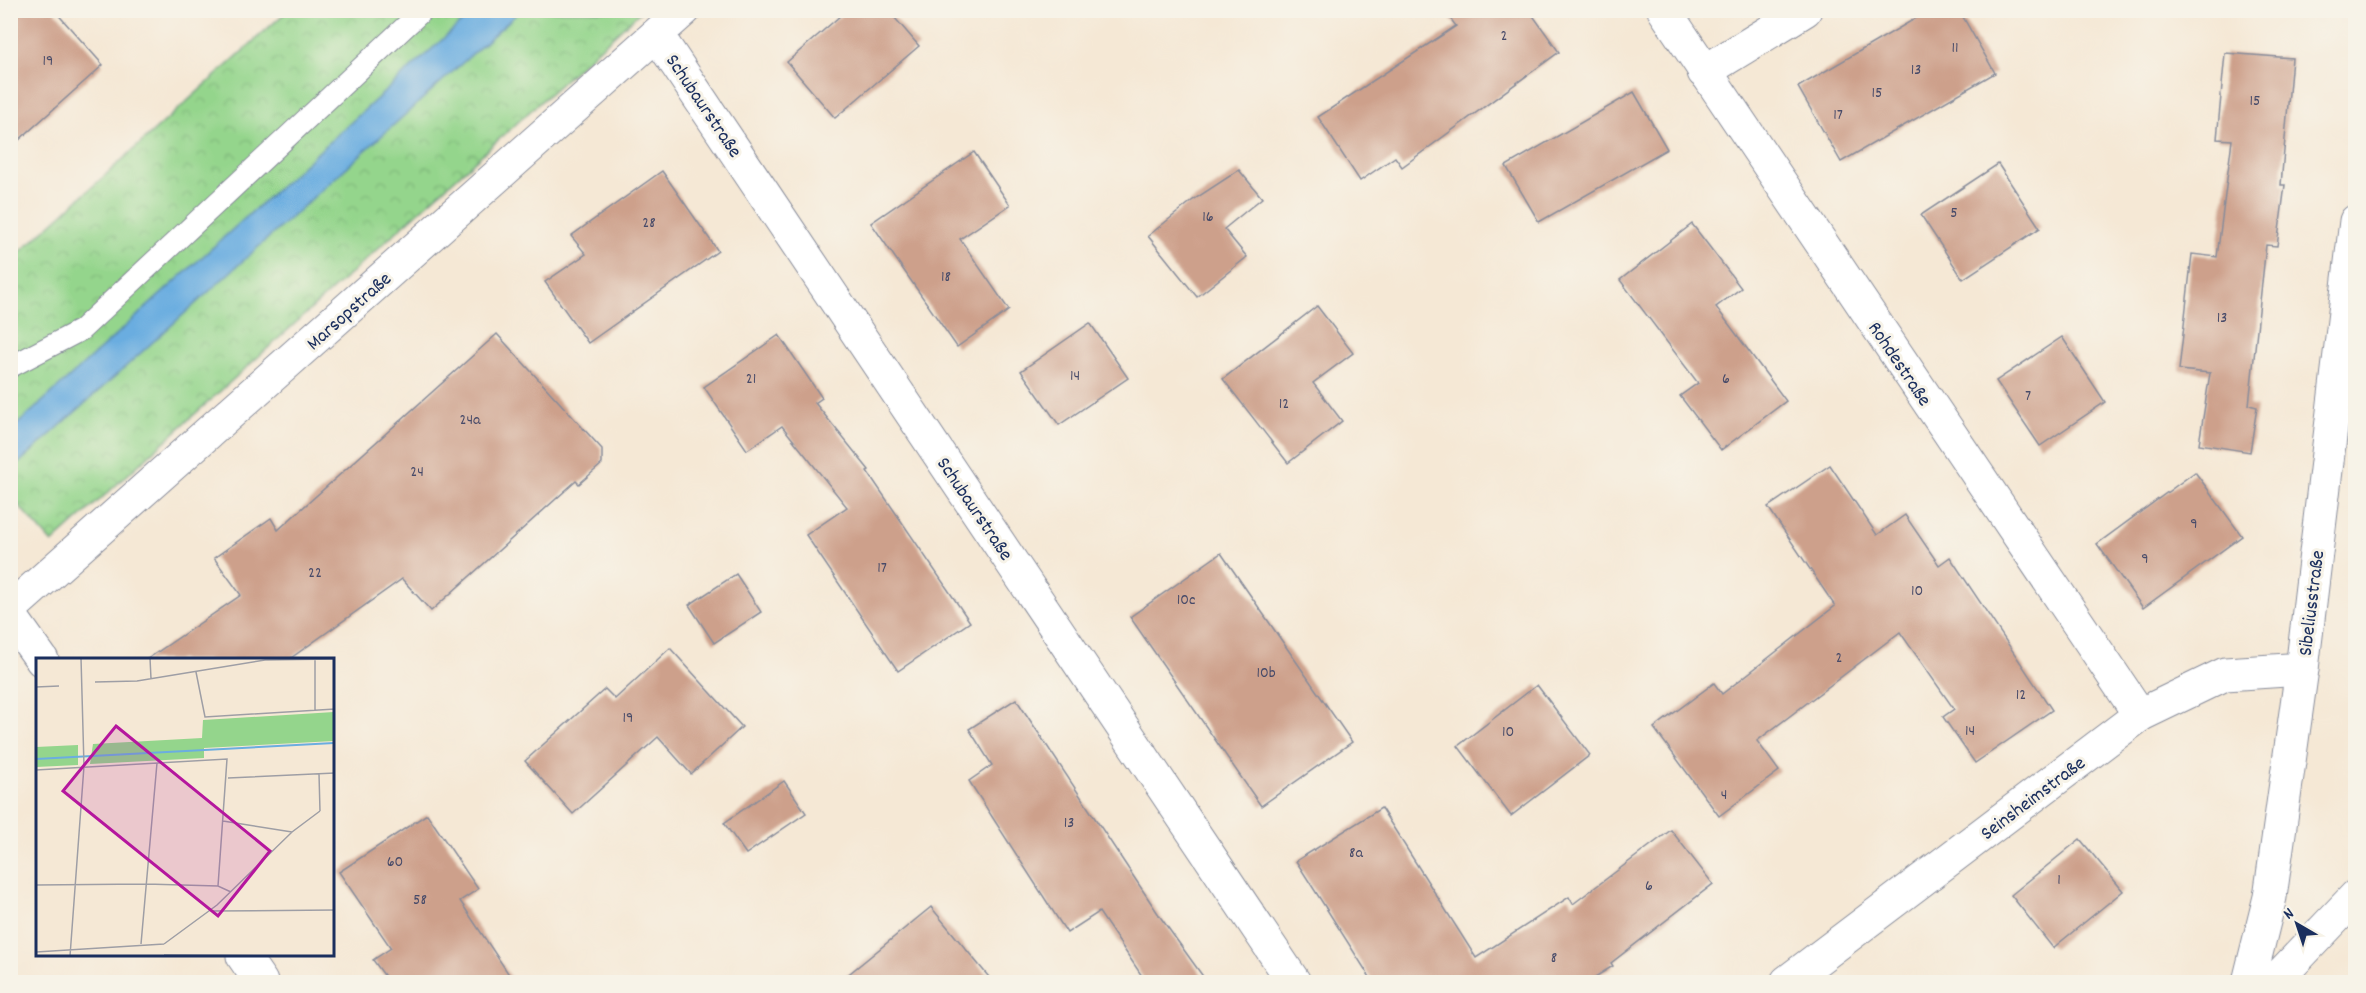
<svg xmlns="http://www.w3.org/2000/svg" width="2366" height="993" font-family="Dekko,sans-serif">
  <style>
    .park { fill: url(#park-crowns); stroke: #588275; stroke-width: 1.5 }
    .water { fill: #6bade0; stroke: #436e9f; stroke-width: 1.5 }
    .building { fill: #cda08b }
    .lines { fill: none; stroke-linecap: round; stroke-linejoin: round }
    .lane-casing { stroke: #888c9a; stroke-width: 23 }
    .street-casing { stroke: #888c9a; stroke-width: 35 }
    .secondary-casing { stroke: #888c9a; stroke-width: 35 }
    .lane { stroke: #fff; stroke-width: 21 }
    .street { stroke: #fff; stroke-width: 33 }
    .secondary { stroke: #fff; stroke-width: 33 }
    .labels { text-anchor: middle; stroke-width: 6; stroke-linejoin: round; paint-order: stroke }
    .number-label { font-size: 16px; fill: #484b69 }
    .street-label { font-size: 20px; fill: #1b2f5e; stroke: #f7f3e8 }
    .inset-road { fill: none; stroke: #9e9ea5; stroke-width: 1.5 }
    .view { fill: #b5179e; fill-opacity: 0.15; stroke: #b5179e; stroke-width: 3 }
    .inset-edge { fill: none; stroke: #1b2f5e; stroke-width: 3 }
  </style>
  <defs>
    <pattern id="park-crowns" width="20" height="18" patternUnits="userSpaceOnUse" patternTransform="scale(1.5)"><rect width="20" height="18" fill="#94d58c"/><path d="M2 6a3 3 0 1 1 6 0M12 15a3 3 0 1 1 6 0" fill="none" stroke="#7fb77b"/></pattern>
  </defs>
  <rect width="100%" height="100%" fill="#f7f3e8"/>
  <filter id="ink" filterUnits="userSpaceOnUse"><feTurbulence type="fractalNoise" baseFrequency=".0167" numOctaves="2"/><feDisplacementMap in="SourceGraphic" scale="12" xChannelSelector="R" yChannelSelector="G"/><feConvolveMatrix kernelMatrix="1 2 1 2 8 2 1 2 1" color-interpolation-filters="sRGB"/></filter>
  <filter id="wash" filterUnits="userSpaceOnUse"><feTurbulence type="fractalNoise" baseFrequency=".008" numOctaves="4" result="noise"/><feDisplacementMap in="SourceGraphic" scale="24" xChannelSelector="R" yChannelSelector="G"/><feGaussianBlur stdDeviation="1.35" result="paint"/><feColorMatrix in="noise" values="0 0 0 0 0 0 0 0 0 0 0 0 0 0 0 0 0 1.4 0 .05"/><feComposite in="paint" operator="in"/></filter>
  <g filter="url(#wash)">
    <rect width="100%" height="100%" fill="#f5e8d5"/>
    <path class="park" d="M287 11H641L52 543 11 497 10 261Z"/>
    <path class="water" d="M475 10 520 11 11 470V430Z"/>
    <g id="blocks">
      <g class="building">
        <path d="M10 10H54L103 65 10 148Z"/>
        <path d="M847 10H888L919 46 835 118 787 62Z"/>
        <path d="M1444 10H1529L1559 52 1402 167 1395 157 1360 181 1318 117 1456 26Z"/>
        <path d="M1930 10H1959L1995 73 1841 162 1798 87Z"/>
        <path d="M2225 53 2292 58 2281 185H2285L2277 246 2266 245 2249 405 2257 407 2250 452 2199 444 2210 373 2179 370 2192 254 2217 257 2232 140 2217 139Z"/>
        <path d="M1634 92 1667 149 1539 222 1506 166Z"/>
        <path d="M974 152 1010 205 960 239 1009 310 957 347 871 223Z"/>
        <path d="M1998 164 2040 228 1963 279 1921 215Z"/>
        <path d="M1239 170 1262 198 1224 229 1247 257 1197 297 1148 236 1193 200Z"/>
        <path d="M662 171 718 251 588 343 545 282 586 254 571 236Z"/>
        <path d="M1692 224 1741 288 1716 307 1786 401 1721 450 1680 396 1698 383 1620 280Z"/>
        <path d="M1317 306 1353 353 1313 383 1342 421 1288 463 1223 379Z"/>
        <path d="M1090 323 1128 378 1059 425 1021 371Z"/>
        <path d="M497 334 602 449V464L579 484 576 481 431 611 402 579 288 660H146L241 595 214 558 271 518 278 530Z"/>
        <path d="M779 335 822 398 815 403 869 470 867 471 970 622 898 671 806 535 847 507 782 426 747 450 704 387Z"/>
        <path d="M2062 337 2105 402 2040 446 1996 381Z"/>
        <path d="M1830 465 1877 535 1905 515 1939 565 1950 557 2052 710 1975 763 1943 717 1954 709 1900 632 1757 741 1779 771 1719 816 1654 728 1714 683 1722 694 1835 606 1768 507Z"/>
        <path d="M2195 472 2242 536 2143 608 2097 544Z"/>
        <path d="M1221 553 1352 742 1261 806 1130 617Z"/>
        <path d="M736 574 761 612 714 643 689 605Z"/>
        <path d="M670 648 742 727 691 774 658 737 573 814 525 761 605 689 615 699Z"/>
        <path d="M1537 685 1590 755 1511 816 1458 746Z"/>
        <path d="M1016 699 1161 918 1207 982H1146L1099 912 1067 933 969 781 992 765 969 729Z"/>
        <path d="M784 781 806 813 746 854 724 823Z"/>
        <path d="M1381 808 1476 958 1569 897 1573 904 1671 830 1713 884 1611 963 1613 966 1587 982H1373L1296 861Z"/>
        <path d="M427 814 478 889 460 901 514 982H389L373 960 391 948 339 872Z"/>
        <path d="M2080 839 2123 891 2053 948 2011 895Z"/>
        <path d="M931 907 993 982H839Z"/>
      </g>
    </g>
  </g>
  <g filter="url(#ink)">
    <use href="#blocks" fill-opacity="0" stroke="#888c9a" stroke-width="1.5"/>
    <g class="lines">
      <g class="lane-casing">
        <path id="lane" d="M10 367 81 330 423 10"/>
      </g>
      <g class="street-casing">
        <g id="street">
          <path d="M1664 10 2140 715"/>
          <path d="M657 35 1294 982"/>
          <path d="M1704 72 1805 10"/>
          <path d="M10 609 684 10"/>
          <path d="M1787 982 2140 715 2225 674 2302 669"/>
          <path d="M2249 982 2270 897 2302 669 2356 221"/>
          <path d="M2274 982 2356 896"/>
        </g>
      </g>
      <g class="secondary-casing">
        <g id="secondary">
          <path d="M10 615 42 660"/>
          <path d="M243 956 261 982"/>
        </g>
      </g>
      <use href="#lane" class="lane"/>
      <use href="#street" class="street"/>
      <use href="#secondary" class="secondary"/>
    </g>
  </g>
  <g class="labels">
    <g class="number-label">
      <text x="1504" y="40">2</text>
      <text x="1955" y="52">11</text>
      <text x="48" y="65">19</text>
      <text x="1916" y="74">13</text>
      <text x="1877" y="97">15</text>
      <text x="2255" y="105">15</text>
      <text x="1838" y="119">17</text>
      <text x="1954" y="217">5</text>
      <text x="1208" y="221">16</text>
      <text x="649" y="227">28</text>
      <text x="946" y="281">18</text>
      <text x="2222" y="322">13</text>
      <text x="1075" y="380">14</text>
      <text x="751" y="383">21</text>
      <text x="1726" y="383">6</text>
      <text x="2028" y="400">7</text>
      <text x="1284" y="408">12</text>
      <text x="470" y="424">24a</text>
      <text x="417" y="476">24</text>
      <text x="2194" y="528">9</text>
      <text x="2145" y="563">9</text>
      <text x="882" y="572">17</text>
      <text x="315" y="577">22</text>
      <text x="1917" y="595">10</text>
      <text x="1186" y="604">10c</text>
      <text x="1839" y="662">2</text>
      <text x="1266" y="677">10b</text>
      <text x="2021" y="699">12</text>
      <text x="628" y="722">19</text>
      <text x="1970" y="735">14</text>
      <text x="1508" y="736">10</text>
      <text x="1724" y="799">4</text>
      <text x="1069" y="827">13</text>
      <text x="1356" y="857">8a</text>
      <text x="395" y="866">60</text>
      <text x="2059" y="884">1</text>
      <text x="1649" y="890">6</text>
      <text x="420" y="904">58</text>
      <text x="1554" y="962">8</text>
    </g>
    <g class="street-label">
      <text transform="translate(705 105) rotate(56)" y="7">Schubaurstraße</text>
      <text transform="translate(348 310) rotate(-42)" y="7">Marsopstraße</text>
      <text transform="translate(1901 363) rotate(56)" y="7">Rohdestraße</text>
      <text transform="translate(976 508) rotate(56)" y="7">Schubaurstraße</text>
      <text transform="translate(2310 603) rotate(-83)" y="7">Sibeliusstraße</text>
      <text transform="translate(2032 797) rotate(-37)" y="7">Seinsheimstraße</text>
    </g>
  </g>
  <g transform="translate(36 658)">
    <rect width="298" height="298" fill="#f5e8d5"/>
    <path d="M298 54V83L168 90V100L54 106 57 86 166 80 167 62ZM42 87V107L0 109V89Z" fill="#94d58c"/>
    <path d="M298 84V86L0 102V100Z" fill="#6bade0"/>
    <path class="inset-road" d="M114 0 115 21M160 14 169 59 299 51M59 24 101 23 229 2 299 1M0 29 23 28M279 53V0M0 112 191 101 182 228M283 116 284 153M192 120 299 115M187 163 256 174M0 227 110 226 182 228 195 234M175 253 299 252M105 286 121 105M128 286 181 247 256 174 284 153M0 294 128 286M128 297 245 298M34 298 48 108 45 0"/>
    <path class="view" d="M80 68 234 193 182 258 27 133Z"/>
    <rect width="298" height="298" class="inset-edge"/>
  </g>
  <rect width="2366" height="993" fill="none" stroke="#f7f3e8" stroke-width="36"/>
  <g transform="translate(2297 924) rotate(321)" stroke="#f7f3e8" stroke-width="4.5" paint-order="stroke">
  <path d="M0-4.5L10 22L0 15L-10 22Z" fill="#1b2f5e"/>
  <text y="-9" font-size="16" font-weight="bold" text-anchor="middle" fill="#1b2f5e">N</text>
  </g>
</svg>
